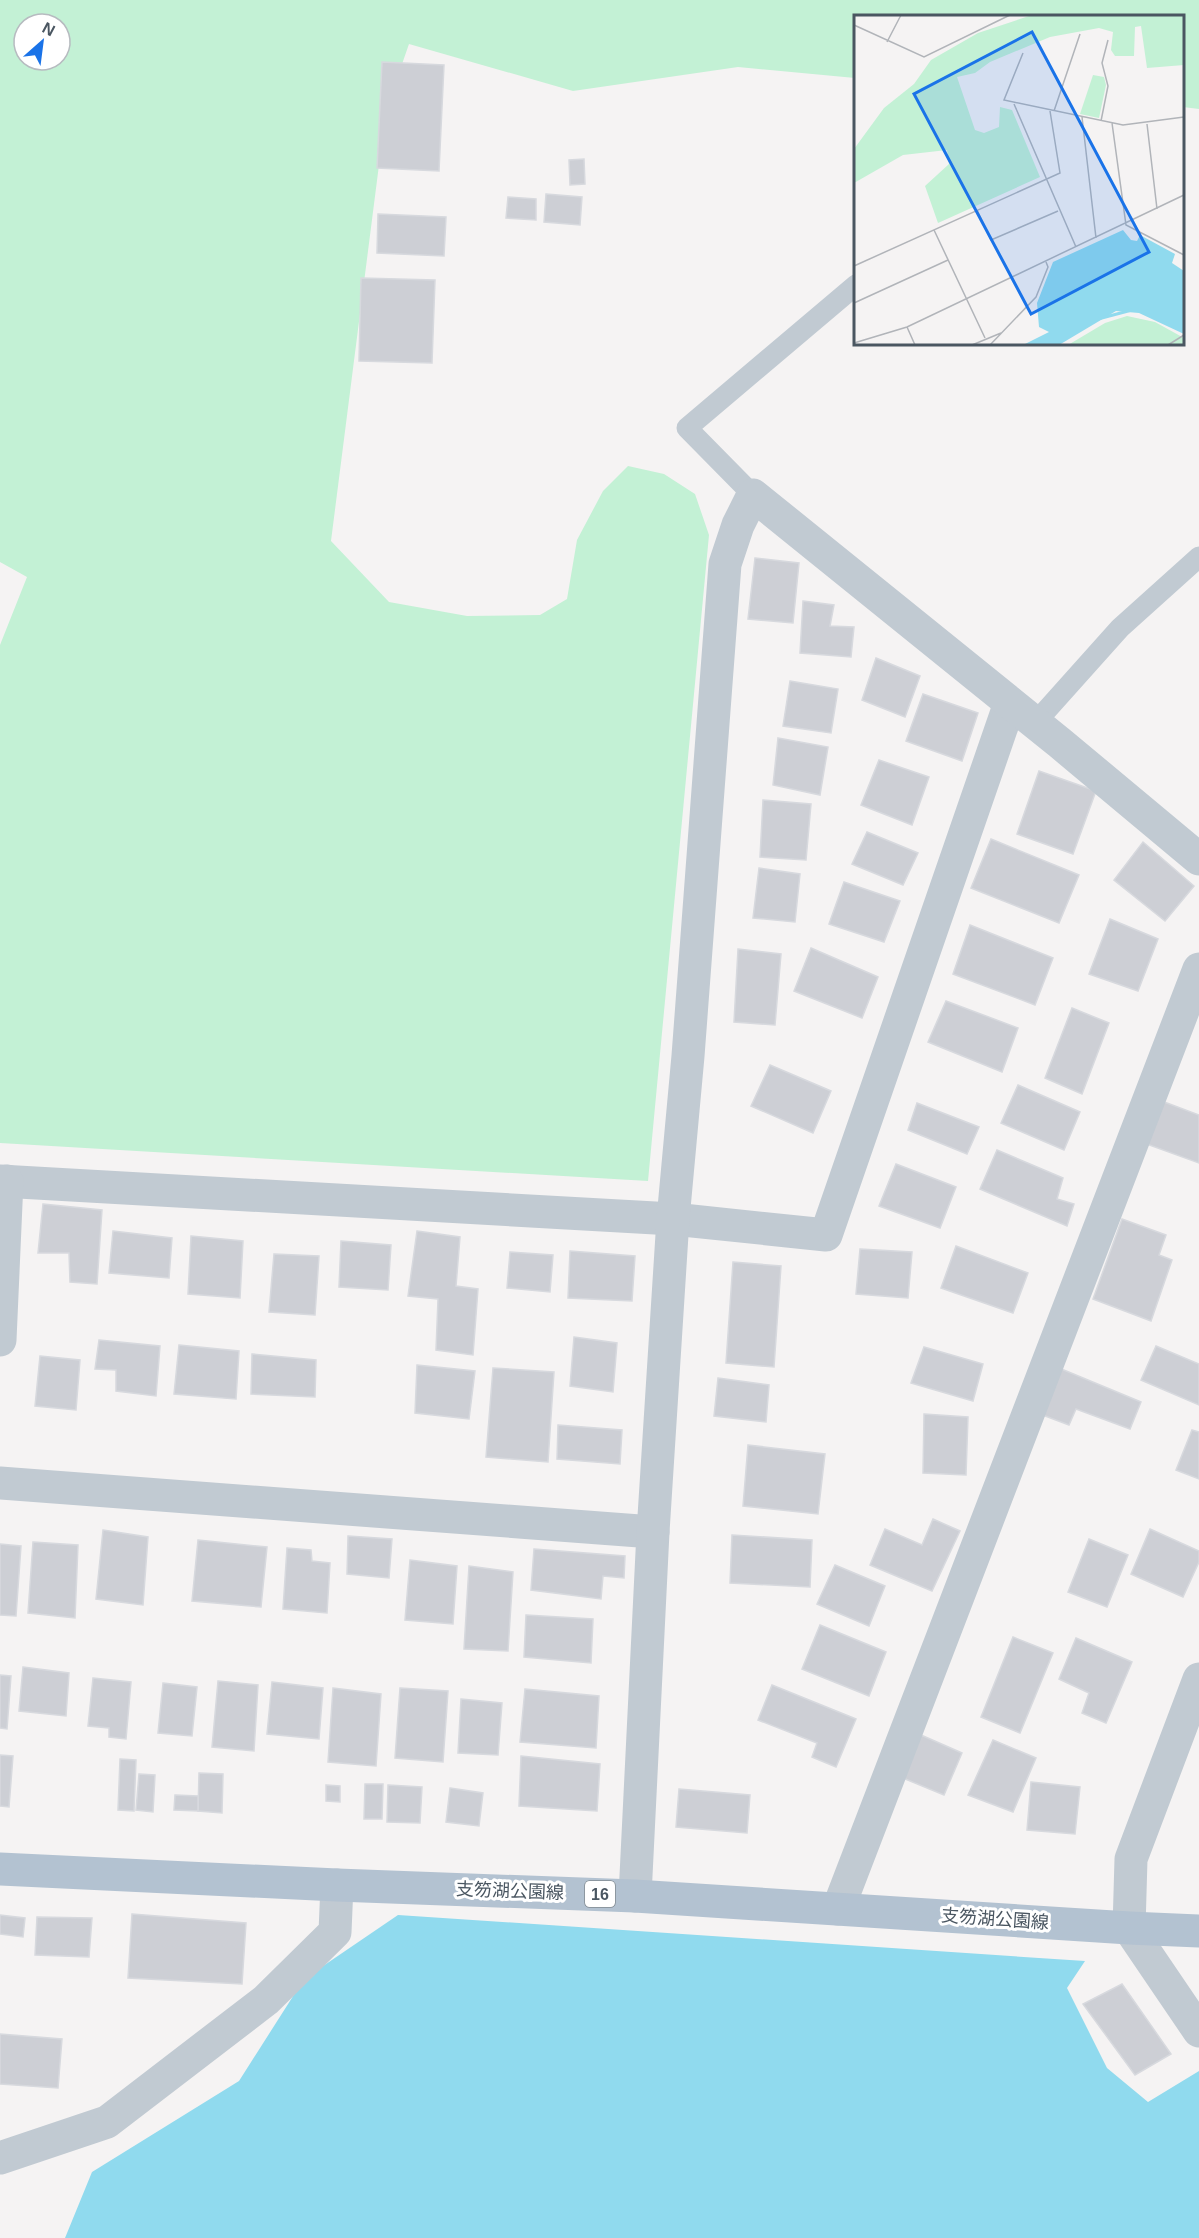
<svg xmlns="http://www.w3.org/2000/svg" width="1199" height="2238" font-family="Arial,'Noto Sans JP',sans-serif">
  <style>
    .green { fill: #c3f1d5; fill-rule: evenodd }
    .water { fill: #90daee }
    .building { fill: #cdcfd5; stroke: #d7d9de; stroke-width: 1.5 }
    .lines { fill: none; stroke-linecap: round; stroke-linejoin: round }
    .service { stroke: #c1cad2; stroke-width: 21 }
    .minor { stroke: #c1cad2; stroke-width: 33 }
    .tertiary { stroke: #c1cad2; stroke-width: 33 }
    .primary { stroke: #b3c2d1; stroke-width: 33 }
    .labels { text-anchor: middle; stroke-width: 6; stroke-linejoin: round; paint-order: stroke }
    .shield { fill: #fff; stroke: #808990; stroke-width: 1.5 }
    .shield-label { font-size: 16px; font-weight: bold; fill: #4a5661 }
    .street-label { font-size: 18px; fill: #4a5661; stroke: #fff }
    .inset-river { fill: none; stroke: #90daee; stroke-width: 3 }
    .inset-road { fill: none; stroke: #b1b4b9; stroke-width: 1.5 }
    .view { fill: #1a73e8; fill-opacity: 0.15; stroke: #1a73e8; stroke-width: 3 }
    .inset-edge { fill: none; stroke: #4a5661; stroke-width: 3 }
  </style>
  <rect width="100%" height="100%" fill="#f5f3f3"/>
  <path class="green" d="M0 0H1199V109L1183 107 1182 16H856L855 78 738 67 573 91 409 44 386 110 331 541 389 602 467 616 540 615 567 599 577 540 603 491 628 466 664 474 695 494 709 535 648 1181 0 1143V645L27 577 0 562ZM24 24H60V60H24Z"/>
  <path class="water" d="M398 1915 1085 1961 1067 1988 1107 2068 1148 2102 1199 2071V2238H65L92 2172 239 2081 304 1979Z"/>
  <g class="building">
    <path d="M382 62 444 65 439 171 377 168Z"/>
    <path d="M584 159 585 184 570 185 569 160Z"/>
    <path d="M546 194 582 197 580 225 544 222Z"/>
    <path d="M508 197 536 199V220L506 218Z"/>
    <path d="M378 214 446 217 444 256 377 253Z"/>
    <path d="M361 278 435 280 432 363 359 361Z"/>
    <path d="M755 558 799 563 793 623 748 619Z"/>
    <path d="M803 601 834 605 830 626 854 627 851 657 800 653Z"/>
    <path d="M876 658 920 676 905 717 862 700Z"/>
    <path d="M790 681 838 689 831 733 783 726Z"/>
    <path d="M923 694 978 713 962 761 906 741Z"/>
    <path d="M778 738 828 747 820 795 773 785Z"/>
    <path d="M879 760 929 777 912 825 861 805Z"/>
    <path d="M1039 771 1096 791 1073 854 1017 834Z"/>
    <path d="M763 800 811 804 806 860 760 857Z"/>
    <path d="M867 832 918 853 903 885 852 864Z"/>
    <path d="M991 839 1079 875 1059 923 971 888Z"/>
    <path d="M1143 842 1194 886 1165 921 1114 880Z"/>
    <path d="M759 868 800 874 795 922 753 918Z"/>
    <path d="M844 882 900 901 884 942 829 924Z"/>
    <path d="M1110 919 1158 939 1138 991 1089 974Z"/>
    <path d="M970 925 1053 958 1035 1005 953 974Z"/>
    <path d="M811 948 878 977 862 1018 794 991Z"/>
    <path d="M738 949 781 954 775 1025 734 1022Z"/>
    <path d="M946 1001 1018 1028 1002 1072 928 1042Z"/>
    <path d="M1072 1008 1109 1023 1082 1094 1045 1078Z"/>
    <path d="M770 1065 831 1091 813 1133 751 1106Z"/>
    <path d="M1018 1085 1080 1112 1064 1150 1001 1123Z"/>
    <path d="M1159 1100 1199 1115V1163L1144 1143Z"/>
    <path d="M917 1103 979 1127 967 1154 908 1130Z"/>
    <path d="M997 1150 1063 1178 1057 1199 1074 1204 1067 1226 980 1189Z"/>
    <path d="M896 1164 956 1187 940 1228 879 1206Z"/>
    <path d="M43 1204 102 1210 97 1284 70 1282 69 1253H38Z"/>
    <path d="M1122 1219 1166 1235 1159 1255 1172 1260 1151 1321 1093 1299Z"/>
    <path d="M113 1231 172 1238 169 1278 109 1273Z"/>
    <path d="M417 1231 460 1237 456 1286 478 1289 473 1355 436 1350 438 1299 408 1296Z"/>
    <path d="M191 1236 243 1241 240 1298 188 1294Z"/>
    <path d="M341 1241 391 1245 388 1290 339 1287Z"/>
    <path d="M956 1246 1028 1273 1013 1313 941 1288Z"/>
    <path d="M860 1249 912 1252 908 1298 856 1294Z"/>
    <path d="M570 1251 635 1256 632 1301 568 1298Z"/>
    <path d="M510 1252 553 1255 550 1292 507 1288Z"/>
    <path d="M274 1254 319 1256 315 1315 269 1312Z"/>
    <path d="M733 1262 781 1266 774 1367 726 1363Z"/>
    <path d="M574 1337 617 1343 613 1392 570 1386Z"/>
    <path d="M99 1340 160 1346 156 1396 116 1391V1370L95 1369Z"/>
    <path d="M179 1345 239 1351 236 1399 174 1394Z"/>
    <path d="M1156 1346 1199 1364V1405L1141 1380Z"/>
    <path d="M924 1347 983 1364 973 1401 911 1383Z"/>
    <path d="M252 1354 316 1360 315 1397 251 1394Z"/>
    <path d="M40 1356 80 1360 76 1410 35 1406Z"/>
    <path d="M417 1365 475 1371 469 1419 415 1413Z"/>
    <path d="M493 1368 554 1372 548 1462 486 1457Z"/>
    <path d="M1059 1368 1141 1402 1130 1429 1076 1409 1069 1425 1040 1414Z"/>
    <path d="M718 1378 769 1385 766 1422 714 1416Z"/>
    <path d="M924 1414 968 1417 966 1475 923 1473Z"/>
    <path d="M558 1425 622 1430 620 1464 557 1459Z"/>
    <path d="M1192 1430 1199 1432V1479L1176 1470Z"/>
    <path d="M748 1445 825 1454 818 1514 743 1506Z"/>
    <path d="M933 1519 960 1531 932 1591 870 1565 885 1529 922 1545Z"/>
    <path d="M1150 1529 1199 1551V1562L1183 1597 1131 1574Z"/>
    <path d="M103 1530 148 1537 143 1605 96 1599Z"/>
    <path d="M732 1535 812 1540 810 1587 730 1583Z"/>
    <path d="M348 1536 392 1539 389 1578 347 1574Z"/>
    <path d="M1089 1539 1128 1555 1107 1607 1068 1592Z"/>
    <path d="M198 1540 267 1547 261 1607 192 1601Z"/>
    <path d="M33 1542 78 1545 75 1618 28 1613Z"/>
    <path d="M0 1544 21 1546 16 1616 0 1615Z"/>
    <path d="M287 1548 311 1550 312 1561 330 1563 327 1613 283 1609Z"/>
    <path d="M534 1549 625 1556 624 1578 603 1576 601 1599 531 1590Z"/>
    <path d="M410 1560 457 1566 453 1624 405 1620Z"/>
    <path d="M835 1565 885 1586 869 1626 817 1604Z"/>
    <path d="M469 1566 513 1572 508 1651 464 1649Z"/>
    <path d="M526 1615 593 1619 591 1663 524 1657Z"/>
    <path d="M820 1625 886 1652 869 1696 802 1669Z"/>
    <path d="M1013 1637 1053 1653 1020 1733 981 1717Z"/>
    <path d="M1076 1638 1132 1662 1106 1723 1082 1713 1089 1693 1059 1679Z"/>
    <path d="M23 1667 69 1673 66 1716 19 1711Z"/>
    <path d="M0 1675 11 1676 7 1729 0 1728Z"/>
    <path d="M93 1678 131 1682 126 1739 109 1737V1728L88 1726Z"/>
    <path d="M218 1681 258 1685 254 1751 212 1747Z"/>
    <path d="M272 1682 323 1688 319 1739 267 1734Z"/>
    <path d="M163 1683 197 1687 192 1736 158 1733Z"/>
    <path d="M772 1685 856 1719 836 1767 812 1757 817 1743 758 1720Z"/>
    <path d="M333 1688 381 1694 376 1766 328 1762Z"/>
    <path d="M400 1688 448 1691 443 1762 395 1758Z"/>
    <path d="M525 1689 599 1696 596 1748 520 1742Z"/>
    <path d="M461 1699 502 1703 498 1755 458 1753Z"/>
    <path d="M921 1735 962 1753 944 1795 903 1778Z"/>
    <path d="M993 1740 1036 1758 1013 1812 968 1795Z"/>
    <path d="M0 1755 13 1756 9 1807 0 1806Z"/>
    <path d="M521 1756 600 1764 597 1811 519 1806Z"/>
    <path d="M120 1759 136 1760 134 1811 118 1810Z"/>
    <path d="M199 1773 223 1774 222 1813 198 1811Z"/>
    <path d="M139 1774 155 1775 153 1812 136 1810Z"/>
    <path d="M1031 1782 1080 1787 1075 1834 1027 1830Z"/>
    <path d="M365 1784H383L382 1819H364Z"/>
    <path d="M326 1785 340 1786V1802L326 1801Z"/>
    <path d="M388 1785 422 1787 420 1823 387 1822Z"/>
    <path d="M450 1788 483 1793 479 1826 446 1822Z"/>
    <path d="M679 1789 750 1795 747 1833 676 1827Z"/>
    <path d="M175 1795 198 1796V1811L174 1810Z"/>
    <path d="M132 1914 246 1923 242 1984 128 1978Z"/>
    <path d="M0 1915 25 1918 23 1937 0 1934Z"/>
    <path d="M37 1917 92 1918 89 1957 35 1955Z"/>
    <path d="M1122 1984 1171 2054 1135 2075 1083 2004Z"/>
    <path d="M0 2034 62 2039 58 2088 0 2084Z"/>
  </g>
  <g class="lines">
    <g class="service">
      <path d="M753 495 687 428 856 285"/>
      <path d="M1035 723 1120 628 1199 557"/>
    </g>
    <g class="minor">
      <path d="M0 1181 673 1219 826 1235 1010 703"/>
      <path d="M0 1340 7 1181"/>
      <path d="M0 1483 653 1532"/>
      <path d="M635 1896 653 1532 673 1219 688 1056 725 564 738 525 753 495 1060 743 1199 859"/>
      <path d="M838 1909 1199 969"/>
      <path d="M1129 1928 1131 1859 1199 1679"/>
      <path d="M0 2158 107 2122 266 2000 335 1932 337 1885"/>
    </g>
    <path class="tertiary" d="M1129 1928 1199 2031"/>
    <path class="primary" d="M0 1869 337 1885 635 1896 1129 1928 1199 1931"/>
  </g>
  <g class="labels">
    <rect class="shield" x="585" y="1881" width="30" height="26" rx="4.5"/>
    <g class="shield-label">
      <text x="600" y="1900">16</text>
    </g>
    <g class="street-label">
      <text transform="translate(510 1891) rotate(2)" y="6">支笏湖公園線</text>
      <text transform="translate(995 1919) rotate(4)" y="6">支笏湖公園線</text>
    </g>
  </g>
  <g transform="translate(854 15)">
    <rect width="330" height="330" fill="#f5f3f3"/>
    <path d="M178 0H330V50L293 53 287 11 281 12 280 41H261L257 35 259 17 245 13 196 22 136 47 121 58 103 62 121 115 130 118 145 112 146 92 158 95 186 162 84 208 71 171 95 149 93 135 49 140 0 168V134L30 93 60 69 77 45 124 18ZM239 60 250 62 252 70 245 103 226 99ZM273 301 301 307 330 323V330H214L251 308Z" fill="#c3f1d5"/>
    <path d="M269 215 277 225 283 226 286 220 321 239 318 248 330 256V319L285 298 262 296 205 330H169L195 317 185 312 183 288 199 247Z" fill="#90daee"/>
    <path class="inset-river" d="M244 304 278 295"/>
    <path class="inset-road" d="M0 10 70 42 156 0M33 27 47 0M169 38 150 85 269 110 330 102M160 89 222 232M200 96 226 19M228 102 242 223M247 106 254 71 248 48 254 25M258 108 272 210 330 240M293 109 303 194M123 195 137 225 204 196M80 215 131 323M0 251 206 158 196 96M0 288 94 245M53 312 61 330M0 328 53 312 330 180M118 330 147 318M136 330 182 282 194 252 192 247M314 330 330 320"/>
    <path class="view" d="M178 17 295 237 177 299 60 79Z"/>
    <rect width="330" height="330" class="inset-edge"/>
  </g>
  <g transform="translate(42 42) rotate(28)"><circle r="28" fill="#ffffff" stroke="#b7bbc0" stroke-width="1.5"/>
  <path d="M0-4.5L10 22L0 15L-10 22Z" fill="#1a73e8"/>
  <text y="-9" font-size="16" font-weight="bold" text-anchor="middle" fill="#4a5661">N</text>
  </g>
</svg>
